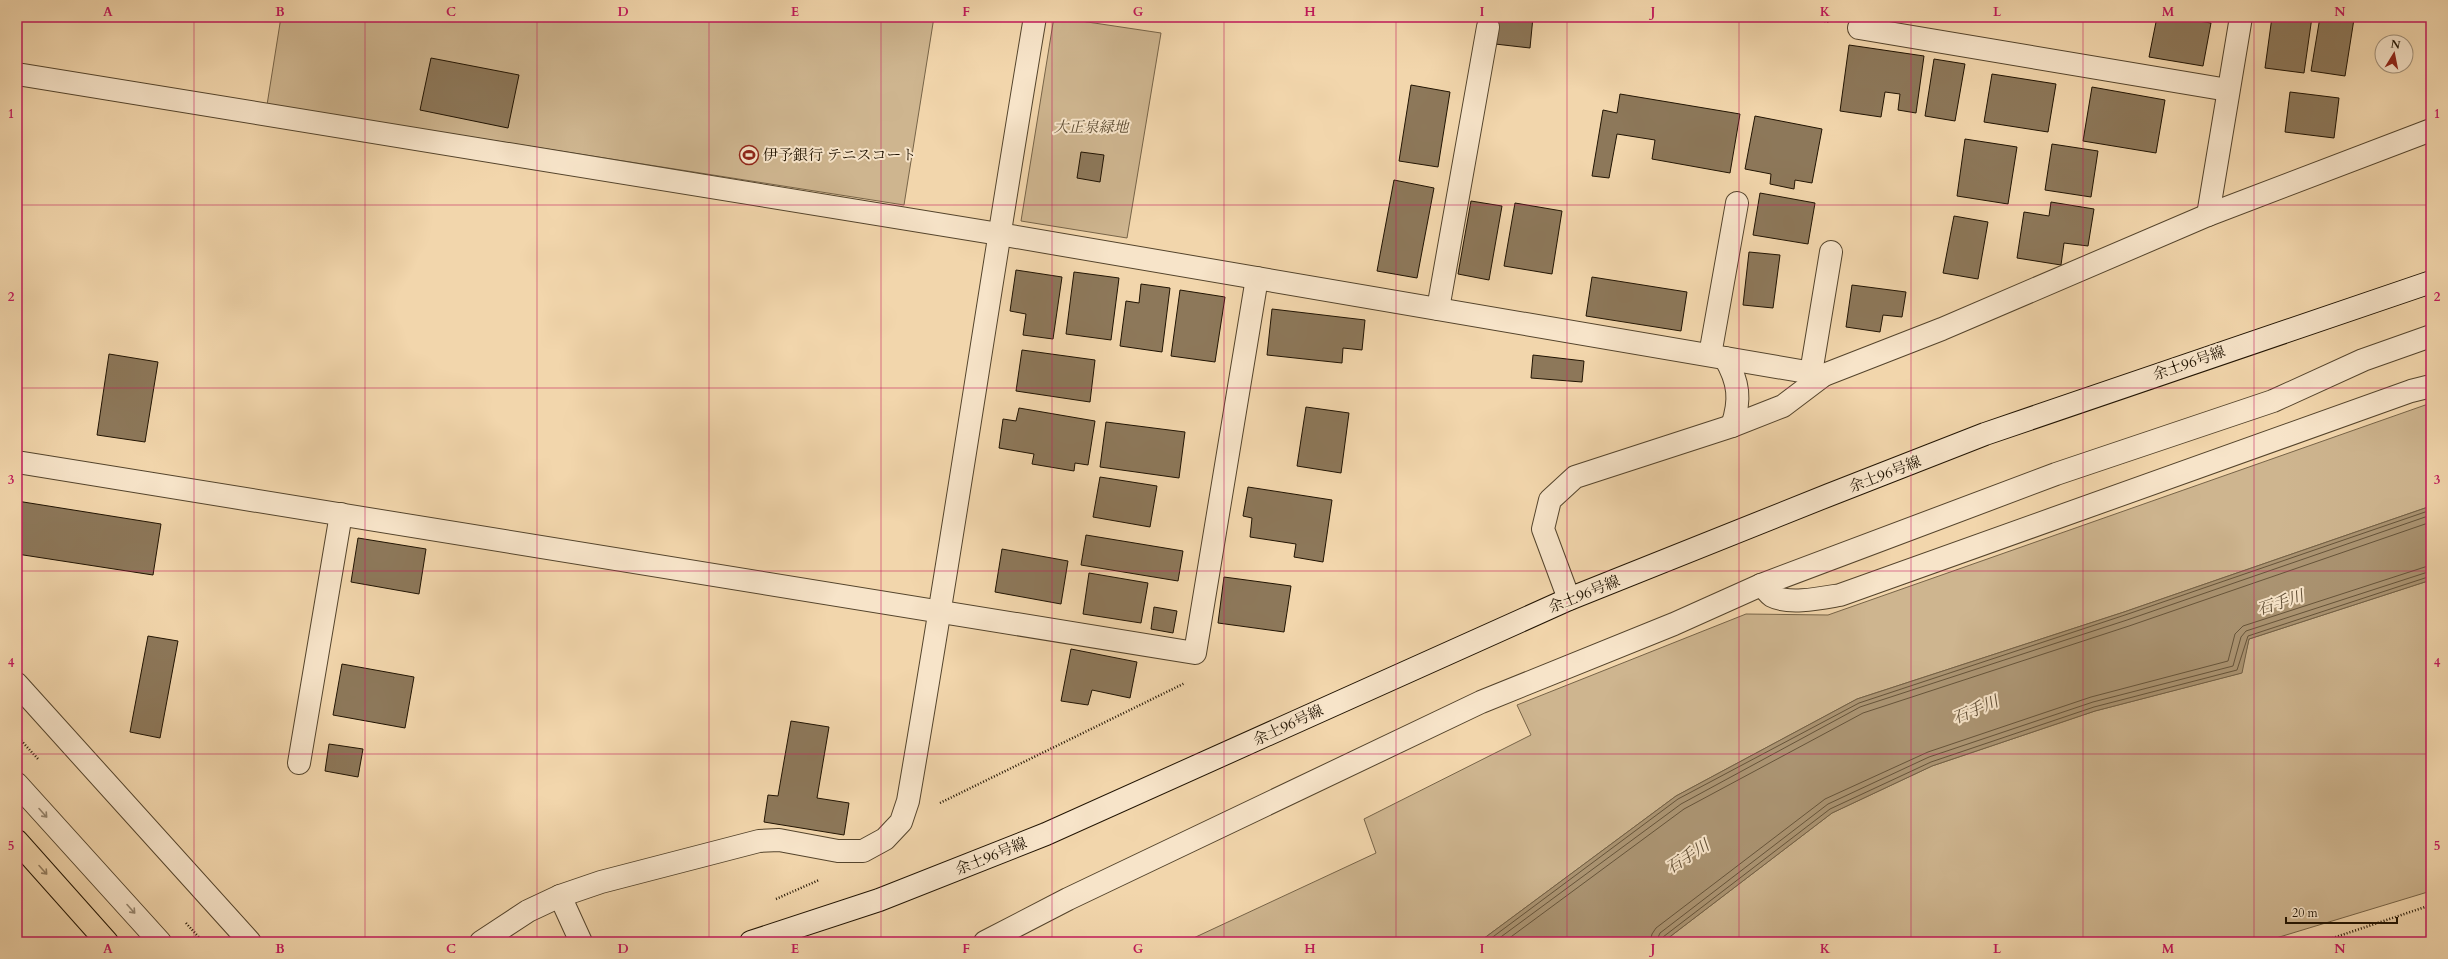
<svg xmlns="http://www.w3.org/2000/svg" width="2448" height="959" font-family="Cardo,'Noto Serif JP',serif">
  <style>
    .green { fill: #ceb58f; stroke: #776448 }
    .water { fill: #ab9472; stroke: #736045 }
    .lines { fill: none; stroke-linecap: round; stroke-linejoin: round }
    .shore { stroke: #66543a; stroke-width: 1 }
    .building { fill: #8d785a; stroke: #201302 }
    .street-casing { stroke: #54442c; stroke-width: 24 }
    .secondary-casing { stroke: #201302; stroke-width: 24 }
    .highway-casing { stroke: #201302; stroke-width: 24 }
    .path { stroke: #201302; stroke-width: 2.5; stroke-dasharray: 1 2; stroke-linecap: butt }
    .street { stroke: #f7e4c9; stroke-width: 22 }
    .secondary { stroke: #f7e4c9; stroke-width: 22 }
    .highway { stroke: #f2d6ac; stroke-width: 22 }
    .oneway { stroke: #96866f }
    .oneway2 { stroke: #947e60 }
    .grid { fill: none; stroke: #c2185b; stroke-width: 1; stroke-opacity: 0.55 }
    .labels { text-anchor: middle; stroke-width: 4; stroke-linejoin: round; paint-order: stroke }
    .park-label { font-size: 15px; font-style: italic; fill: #5d4c33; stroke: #f7e4c9 }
    .poi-label { font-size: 15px; fill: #201302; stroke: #f7e4c9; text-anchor: start }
    .street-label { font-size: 15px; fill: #201302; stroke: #f7e4c9 }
    .water-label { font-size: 16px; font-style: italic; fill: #5f4d34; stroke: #f7e4c9 }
    .neatline { fill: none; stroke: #c2185b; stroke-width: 1.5 }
    .grid-label { font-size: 13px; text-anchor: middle; font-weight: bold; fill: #c2185b }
  </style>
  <rect width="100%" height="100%" fill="#f2d6ac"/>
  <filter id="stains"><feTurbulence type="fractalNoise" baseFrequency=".005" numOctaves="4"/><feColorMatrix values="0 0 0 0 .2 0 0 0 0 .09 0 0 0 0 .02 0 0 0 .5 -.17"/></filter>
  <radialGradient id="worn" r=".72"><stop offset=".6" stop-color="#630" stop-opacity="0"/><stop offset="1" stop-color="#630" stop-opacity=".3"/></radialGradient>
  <g class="green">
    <path d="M281 17H934L904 205 267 105Z"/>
    <path d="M1054 17 1161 33 1127 238 1021 221Z"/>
    <path d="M2431 403V506L2124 612 1857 699 1676 796 1479 942H1185L1376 853 1364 819 1531 735 1517 705 1746 614 1828 615Z"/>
    <path d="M2431 580V891L2263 942H1663L1832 813 1932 766 2095 711 2241 673 2249 639Z"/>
  </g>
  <path class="water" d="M2431 506V580L2249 639 2242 673 2095 711 1932 766 1832 813 1663 942H1479L1676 796 1857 699 2124 612Z"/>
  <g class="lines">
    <g class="shore">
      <path d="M1486 942 1678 799 1859 703 2125 615 2431 510"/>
      <path d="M1494 942 1681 804 1860 707 2127 620 2431 515"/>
      <path d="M1504 942 1684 809 1863 713 2129 626 2431 522"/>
      <path d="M1650 942 1652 934 1656 928 1825 799 1928 752 2091 697 2228 661 2235 634 2243 626 2431 565"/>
      <path d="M1656 942 1660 933 1828 804 1929 757 2093 702 2233 666 2241 637 2246 631 2431 571"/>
      <path d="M1661 942 1663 937 1830 809 1931 762 2094 707 2237 670 2248 636 2431 576"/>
    </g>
  </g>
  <g class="building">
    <path d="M1498 17H1533L1530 48 1495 44Z"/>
    <path d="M2157 17H2174L2211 23 2203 66 2149 57Z"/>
    <path d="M2272 17H2312L2304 73 2265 68Z"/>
    <path d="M2320 17 2354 19 2345 76 2311 71Z"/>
    <path d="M1849 45 1924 56 1916 113 1898 110 1900 94 1885 92 1881 117 1840 111Z"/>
    <path d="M431 58 519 75 508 128 420 110Z"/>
    <path d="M1934 59 1965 64 1955 121 1925 116Z"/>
    <path d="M1992 74 2056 84 2048 132 1984 122Z"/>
    <path d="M1411 85 1450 92 1438 167 1399 161Z"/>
    <path d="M2092 87 2165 100 2156 153 2083 141Z"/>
    <path d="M2290 92 2339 98 2334 138 2285 132Z"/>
    <path d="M1620 94 1740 114 1730 173 1652 159 1655 140 1617 134 1609 178 1592 176 1603 110 1617 113Z"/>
    <path d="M1755 116 1822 129 1812 183 1795 180 1794 189 1770 184 1771 174 1745 169Z"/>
    <path d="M1965 139 2017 147 2008 204 1957 196Z"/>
    <path d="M2052 144 2098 151 2091 197 2045 190Z"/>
    <path d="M1081 152 1104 155 1100 182 1077 178Z"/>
    <path d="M1394 180 1434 188 1417 278 1377 271Z"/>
    <path d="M1760 193 1815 203 1808 244 1753 235Z"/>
    <path d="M1471 201 1502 206 1489 280 1458 274Z"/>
    <path d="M2051 202 2094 209 2088 246 2064 243 2061 265 2017 258 2024 212 2049 216Z"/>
    <path d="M1515 203 1562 211 1552 274 1504 266Z"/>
    <path d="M1954 216 1988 222 1978 279 1943 273Z"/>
    <path d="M1749 252 1780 255 1773 308 1743 305Z"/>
    <path d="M1016 270 1062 277 1053 339 1023 335 1026 314 1010 311Z"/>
    <path d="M1074 272 1119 278 1111 340 1066 334Z"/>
    <path d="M1592 277 1687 292 1681 331 1586 316Z"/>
    <path d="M1141 284 1170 288 1162 352 1120 346 1126 301 1139 303Z"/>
    <path d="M1852 285 1906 292 1902 317 1883 315 1880 332 1846 327Z"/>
    <path d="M1180 290 1225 297 1215 362 1171 356Z"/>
    <path d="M1272 309 1365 320 1362 350 1343 348 1342 363 1267 355Z"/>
    <path d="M1022 350 1095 360 1090 402 1016 391Z"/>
    <path d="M109 354 158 362 145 442 97 435Z"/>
    <path d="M1533 355 1584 361 1582 382 1531 378Z"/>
    <path d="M1306 407 1349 413 1341 473 1297 466Z"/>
    <path d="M1019 408 1095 421 1088 465 1075 463 1074 471 1032 464 1034 454 999 448 1003 419 1016 421Z"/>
    <path d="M1106 422 1185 432 1179 478 1100 467Z"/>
    <path d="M1100 477 1157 486 1150 527 1093 517Z"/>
    <path d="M1248 487 1332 500 1323 562 1294 557 1296 544 1250 537 1252 518 1243 516Z"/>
    <path d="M17 501 161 524 153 575 17 554Z"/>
    <path d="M1086 535 1183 551 1178 581 1081 565Z"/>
    <path d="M358 538 426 549 419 594 351 582Z"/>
    <path d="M1002 549 1068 561 1061 604 995 592Z"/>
    <path d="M1089 573 1148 583 1141 623 1083 614Z"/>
    <path d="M1224 577 1291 586 1284 632 1218 623Z"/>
    <path d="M1154 607 1177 611 1173 633 1151 629Z"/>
    <path d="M148 636 178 641 160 738 130 732Z"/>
    <path d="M1071 649 1137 662 1130 698 1092 690 1088 705 1061 701Z"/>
    <path d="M342 664 414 677 405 728 333 715Z"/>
    <path d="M791 721 829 727 817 798 849 803 844 835 764 822 768 795 778 796Z"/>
    <path d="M329 744 363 749 358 777 325 771Z"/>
  </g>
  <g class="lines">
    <g class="street-casing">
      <g id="street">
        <path d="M1859 28 2228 90"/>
        <path d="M17 74 999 234 1824 375"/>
        <path d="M2208 215 2241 17"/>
        <path d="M1438 309 1488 27"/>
        <path d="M1710 355 1737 203"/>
        <path d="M1725 358C1739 382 1741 400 1732 426"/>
        <path d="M1811 373 1831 252"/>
        <path d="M17 462 1195 653 1257 278"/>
        <path d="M1761 585C1765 588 1768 593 1772 596 1789 605 1822 598 1840 595L2411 391 2431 386"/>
        <path d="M1569 599 1543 529 1550 500 1575 477 1732 426 1783 406 1824 375 1942 329 2208 215 2431 130"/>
        <path d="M17 684 250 942"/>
        <path d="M299 763 341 514"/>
        <path d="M17 784 160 942"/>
        <path d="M481 942 528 911 560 896"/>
        <path d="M581 942 560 896 601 882 759 841 779 840 838 851H863L885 839 901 822 908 801C953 540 991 278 1035 17"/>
        <path d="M985 942 1068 899 1481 702 1674 624 1761 585 2056 474 2273 401 2363 360 2431 336"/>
      </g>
    </g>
    <g class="secondary-casing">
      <path id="secondary" d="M751 942 879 900 1046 834 1569 599 1829 495 1985 434 2431 282"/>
    </g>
    <g class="highway-casing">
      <path id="highway" d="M17 841 107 942"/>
    </g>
    <g class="path">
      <path d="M1807 17 1829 22"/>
      <path d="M17 736 38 759"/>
      <path d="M940 803 1185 683"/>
      <path d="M776 899 819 880"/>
      <path d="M186 923 203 942"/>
      <path d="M2321 942 2431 905"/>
    </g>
    <use href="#street" class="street"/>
    <use href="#secondary" class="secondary"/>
    <use href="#highway" class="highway"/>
  </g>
  <defs><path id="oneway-shaft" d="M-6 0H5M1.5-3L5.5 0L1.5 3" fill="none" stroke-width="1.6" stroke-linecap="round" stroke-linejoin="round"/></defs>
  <g class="oneway">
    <use href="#oneway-shaft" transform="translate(43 813) rotate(48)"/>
    <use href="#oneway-shaft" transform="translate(131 909) rotate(48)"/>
  </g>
  <use class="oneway2" href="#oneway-shaft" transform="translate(43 870) rotate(48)"/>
  <path class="grid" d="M194 17V942M365 17V942M537 17V942M709 17V942M881 17V942M1052 17V942M1224 17V942M1396 17V942M1567 17V942M1739 17V942M1911 17V942M2083 17V942M2254 17V942M17 205H2431M17 388H2431M17 571H2431M17 754H2431"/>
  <defs>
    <g id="stadium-ring" transform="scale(1)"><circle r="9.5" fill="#f7e4c9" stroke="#8f2418" stroke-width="1.5"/><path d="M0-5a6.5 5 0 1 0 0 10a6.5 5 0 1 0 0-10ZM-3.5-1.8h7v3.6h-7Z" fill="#8f2418"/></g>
  </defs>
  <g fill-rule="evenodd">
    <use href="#stadium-ring" x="749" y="155"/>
  </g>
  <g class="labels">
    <g class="park-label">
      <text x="1091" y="132">大正泉緑地</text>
    </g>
    <g class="poi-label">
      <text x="763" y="160">伊予銀行 テニスコート</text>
    </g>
    <g class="street-label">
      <text transform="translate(2189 363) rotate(-19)" y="5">余土96号線</text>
      <text transform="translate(1885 474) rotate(-21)" y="5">余土96号線</text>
      <text transform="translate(1584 594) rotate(-22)" y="5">余土96号線</text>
      <text transform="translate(1288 725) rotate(-25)" y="5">余土96号線</text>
      <text transform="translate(991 856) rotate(-22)" y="5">余土96号線</text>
    </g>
    <g class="water-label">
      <text transform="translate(2280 602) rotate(-18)" y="6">石手川</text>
      <text transform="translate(1975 709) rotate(-23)" y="6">石手川</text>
      <text transform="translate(1687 856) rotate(-33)" y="6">石手川</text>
    </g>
  </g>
  <rect width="2448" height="959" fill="none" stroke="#f2d6ac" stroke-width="44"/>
  <g transform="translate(2394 54) rotate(10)"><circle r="19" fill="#f7e4c9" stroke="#a19079"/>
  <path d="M0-3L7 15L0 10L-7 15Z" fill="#8f2418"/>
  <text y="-6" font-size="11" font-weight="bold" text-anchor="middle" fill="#201302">N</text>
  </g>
  <path d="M2286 917v6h111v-6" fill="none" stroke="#201302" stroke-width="2"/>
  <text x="2292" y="917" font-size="12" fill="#201302" stroke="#f7e4c9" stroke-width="3" paint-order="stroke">20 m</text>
  <rect x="22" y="22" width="2404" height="915" class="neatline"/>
  <g class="grid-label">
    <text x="108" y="16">A</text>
    <text x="280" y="16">B</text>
    <text x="451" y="16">C</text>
    <text x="623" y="16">D</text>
    <text x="795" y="16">E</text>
    <text x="966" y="16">F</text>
    <text x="1138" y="16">G</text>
    <text x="1310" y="16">H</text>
    <text x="1482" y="16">I</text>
    <text x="1653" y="16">J</text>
    <text x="1825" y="16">K</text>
    <text x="1997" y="16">L</text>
    <text x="2168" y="16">M</text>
    <text x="2340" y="16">N</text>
    <text x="11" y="118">1</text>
    <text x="2437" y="118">1</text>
    <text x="11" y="301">2</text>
    <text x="2437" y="301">2</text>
    <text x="11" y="484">3</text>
    <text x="2437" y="484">3</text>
    <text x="11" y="667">4</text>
    <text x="2437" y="667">4</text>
    <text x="11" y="850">5</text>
    <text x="2437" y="850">5</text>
    <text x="108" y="953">A</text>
    <text x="280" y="953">B</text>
    <text x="451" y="953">C</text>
    <text x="623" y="953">D</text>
    <text x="795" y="953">E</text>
    <text x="966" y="953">F</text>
    <text x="1138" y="953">G</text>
    <text x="1310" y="953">H</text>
    <text x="1482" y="953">I</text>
    <text x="1653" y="953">J</text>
    <text x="1825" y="953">K</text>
    <text x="1997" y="953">L</text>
    <text x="2168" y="953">M</text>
    <text x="2340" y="953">N</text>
  </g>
  <rect width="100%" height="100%" filter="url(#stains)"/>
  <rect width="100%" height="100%" fill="url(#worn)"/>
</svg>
